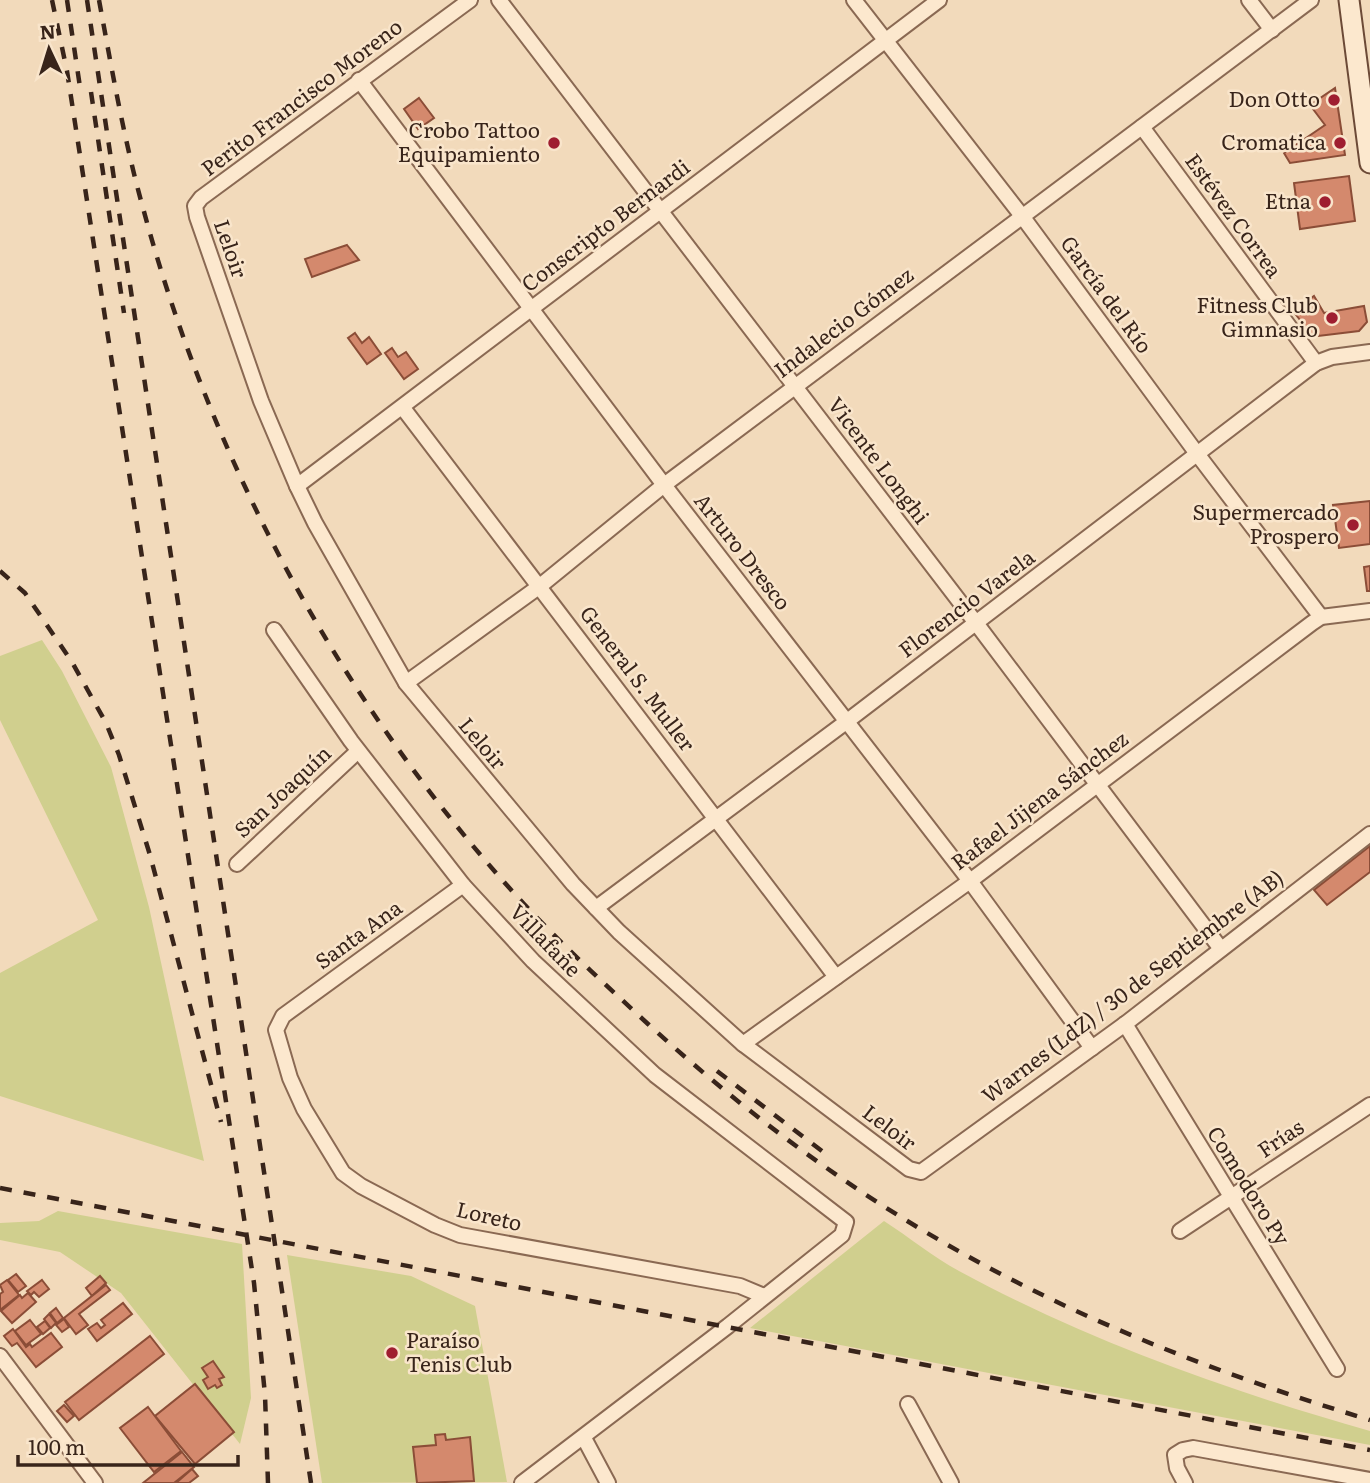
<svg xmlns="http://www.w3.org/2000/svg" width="1370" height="1483" font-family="Literata,serif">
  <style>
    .green { fill: #d0cf8e }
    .building { fill: #d4896d; stroke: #8b4d37; stroke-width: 2 }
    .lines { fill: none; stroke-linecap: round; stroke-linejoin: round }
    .street-casing { stroke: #8a6953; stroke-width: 18 }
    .secondary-casing { stroke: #6c4a37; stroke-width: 23 }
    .street { stroke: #fce8ce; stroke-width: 14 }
    .secondary { stroke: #fce8ce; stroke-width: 19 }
    .rail { stroke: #38241a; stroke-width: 4.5; stroke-dasharray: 12 12; stroke-linecap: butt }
    .poi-dot { fill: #9f1e30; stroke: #f9e5cb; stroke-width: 2.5 }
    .labels { text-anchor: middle; stroke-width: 5; stroke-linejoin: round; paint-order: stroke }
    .street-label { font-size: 21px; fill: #38241a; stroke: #f9e5cb }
    .poi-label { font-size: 21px; fill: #38241a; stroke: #f9e5cb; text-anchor: end }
  </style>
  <rect width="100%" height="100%" fill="#f2dabb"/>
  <g class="green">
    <path d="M42 640 62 671 111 767 149 907 204 1161 0 1096V973L98 920 0 720V656Z"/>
    <path d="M58 1211 242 1244 251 1398 240 1444 121 1293 60 1252 0 1240V1223L39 1221Z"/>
    <path d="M884 1221C909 1237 933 1257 959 1271 1088 1341 1229 1391 1370 1431V1445L750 1328Z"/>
    <path d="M287 1255 411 1276 475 1306 507 1482 322 1483Z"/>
  </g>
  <g class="building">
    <path d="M1335 88 1345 155 1290 163 1284 153 1325 125 1310 105Z"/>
    <path d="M419 98 434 118 418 129 404 109Z"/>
    <path d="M1349 176 1355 221 1300 229 1294 183Z"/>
    <path d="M347 245 359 260 312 277 305 259Z"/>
    <path d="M1314 296 1324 313 1364 306 1367 322 1359 331 1318 336 1311 334 1293 311Z"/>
    <path d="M355 333 362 343 369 337 381 354 367 364 348 338Z"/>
    <path d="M392 348 398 357 406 352 418 369 404 379 385 353Z"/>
    <path d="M1370 501V544L1339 548 1333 505Z"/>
    <path d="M1370 566V591H1367L1364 567Z"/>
    <path d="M1370 846V872L1327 905 1314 890Z"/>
    <path d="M16 1274 26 1286 18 1292 8 1280Z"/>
    <path d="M100 1276 106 1283 92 1296 86 1288Z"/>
    <path d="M7 1280 19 1295 0 1310V1294L3 1292 0 1285Z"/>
    <path d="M42 1280 49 1289 39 1297 34 1292 31 1295 27 1291Z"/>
    <path d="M106 1285 110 1290 79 1314 88 1325 76 1334 64 1318Z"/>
    <path d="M28 1293 36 1302 12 1323 1 1311 20 1295 22 1298Z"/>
    <path d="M123 1303 132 1314 97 1341 88 1329 97 1323 101 1328 105 1325 101 1320Z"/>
    <path d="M56 1308 63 1318 57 1323 50 1313Z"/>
    <path d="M49 1314 56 1323 51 1328 44 1319Z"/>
    <path d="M64 1319 69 1327 62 1332 56 1325Z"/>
    <path d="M30 1320 41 1334 26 1345 15 1331Z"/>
    <path d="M45 1321 50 1328 43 1334 37 1327Z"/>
    <path d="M13 1329 26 1347 30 1344 32 1347 51 1333 62 1347 36 1367 17 1343 12 1346 4 1336Z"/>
    <path d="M150 1336 164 1354 79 1420 65 1402Z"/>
    <path d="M213 1361 224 1377 219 1379 222 1385 217 1388 215 1385 208 1389 203 1380 208 1377 202 1368Z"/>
    <path d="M195 1384 234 1432 195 1464 155 1416Z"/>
    <path d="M64 1405 74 1416 67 1422 57 1411Z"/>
    <path d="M148 1407 181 1451 154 1472 120 1428Z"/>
    <path d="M445 1434 446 1440 470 1437 474 1481 417 1483 413 1447 436 1445 435 1435Z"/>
    <path d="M182 1452 194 1467 174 1483H143Z"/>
    <path d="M192 1469 198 1476 189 1483H176Z"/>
  </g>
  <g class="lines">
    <g class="street-casing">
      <g id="street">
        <path d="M470 0 201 198 195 206 197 217 261 401 297 486 315 523 406 683 573 884 619 932 743 1044 893 1157 909 1169 921 1172 1125 1024 1370 834"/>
        <path d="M499 0 976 623 1221 949"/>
        <path d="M854 0 1022 216 1198 455 1321 617"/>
        <path d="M1249 0 1272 30"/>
        <path d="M359 80 664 485 970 881 1092 1048"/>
        <path d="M1142 127 1316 363"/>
        <path d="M403 408 836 977"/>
        <path d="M297 486 939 0"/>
        <path d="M274 630 351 741 463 885 533 961 655 1075 846 1222 842 1235 728 1326 522 1483"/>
        <path d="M406 683 540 586 664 485 1311 0"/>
        <path d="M237 864 358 751"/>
        <path d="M463 885 283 1016 276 1030 290 1078 304 1109 343 1173 361 1186 435 1225 460 1235 740 1286 764 1296"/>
        <path d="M596 908 846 722 1316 363 1332 357 1370 352"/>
        <path d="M1125 1024 1337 1369"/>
        <path d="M743 1044 970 881 1312 623 1321 617 1370 611"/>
        <path d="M1180 1231 1370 1105"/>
        <path d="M0 1356 95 1483"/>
        <path d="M908 1404 951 1483"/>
        <path d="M584 1438 608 1483"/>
        <path d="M1185 1483 1177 1468 1175 1455 1183 1450 1193 1448 1370 1480"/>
      </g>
    </g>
    <g class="secondary-casing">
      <path id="secondary" d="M1349 0 1370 163"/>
    </g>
    <use href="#street" class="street"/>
    <use href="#secondary" class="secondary"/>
    <g class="rail">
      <path d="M52 0 67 71 254 1283 265 1395 268 1483"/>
      <path d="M67 0 80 87"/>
      <path d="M87 0 311 1483"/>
      <path d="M99 0C112 70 124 140 143 208 212 465 344 709 524 904 563 946 606 985 648 1024 738 1106 835 1180 941 1241 1075 1319 1221 1375 1370 1420"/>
      <path d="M91 92 124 313"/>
      <path d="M0 571 25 593 72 662 106 723 119 755 150 855 221 1122"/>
      <path d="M717 1071 831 1158"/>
      <path d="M0 1188 1370 1450"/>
    </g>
  </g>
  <g class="poi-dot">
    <circle cx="1334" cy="100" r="7"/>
    <circle cx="554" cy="143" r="7"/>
    <circle cx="1340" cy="143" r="7"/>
    <circle cx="1325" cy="202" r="7"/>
    <circle cx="1332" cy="318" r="7"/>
    <circle cx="1353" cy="525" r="7"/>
    <circle cx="392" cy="1353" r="7"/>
  </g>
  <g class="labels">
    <g class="street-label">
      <text transform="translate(302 98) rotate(-37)" y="7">Perito Francisco Moreno</text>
      <text transform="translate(1233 216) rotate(54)" y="7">Estévez Correa</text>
      <text transform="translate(606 226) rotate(-37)" y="7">Conscripto Bernardi</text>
      <text transform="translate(230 249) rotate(71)" y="7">Leloir</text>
      <text transform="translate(1106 295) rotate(54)" y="7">García del Río</text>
      <text transform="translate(844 323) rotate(-37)" y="7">Indalecio Gómez</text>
      <text transform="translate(878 461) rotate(53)" y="7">Vicente Longhi</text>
      <text transform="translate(742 552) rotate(52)" y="7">Arturo Dresco</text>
      <text transform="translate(967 604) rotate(-37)" y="7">Florencio Varela</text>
      <text transform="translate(637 679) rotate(53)" y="7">General S. Muller</text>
      <text transform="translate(482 744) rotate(50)" y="7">Leloir</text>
      <text transform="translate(283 792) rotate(-43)" y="7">San Joaquín</text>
      <text transform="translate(1040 801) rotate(-37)" y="7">Rafael Jijena Sánchez</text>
      <text transform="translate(359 935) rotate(-36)" y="7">Santa Ana</text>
      <text transform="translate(545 941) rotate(46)" y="7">Villafañe</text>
      <text transform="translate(1133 987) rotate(-37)" y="7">Warnes (LdZ) / 30 de Septiembre (AB)</text>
      <text transform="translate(889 1128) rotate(37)" y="7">Leloir</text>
      <text transform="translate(1281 1139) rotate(-34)" y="7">Frías</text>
      <text transform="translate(1248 1186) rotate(58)" y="7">Comodoro Py</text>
      <text transform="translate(489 1217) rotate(13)" y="7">Loreto</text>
    </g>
    <g class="poi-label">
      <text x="1320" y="107">Don Otto</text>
      <text x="540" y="138">Crobo Tattoo<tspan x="540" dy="24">Equipamiento</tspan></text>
      <text x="1326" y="150">Cromatica</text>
      <text x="1311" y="209">Etna</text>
      <text x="1318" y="313">Fitness Club<tspan x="1318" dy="24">Gimnasio</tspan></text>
      <text x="1339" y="520">Supermercado<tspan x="1339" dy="24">Prospero</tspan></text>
      <text x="406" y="1348" text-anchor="start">Paraíso<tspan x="406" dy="24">Tenis Club</tspan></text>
    </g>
  </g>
  <g transform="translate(49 49) rotate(356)" stroke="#f9e5cb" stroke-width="5" paint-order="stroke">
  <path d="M0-5L12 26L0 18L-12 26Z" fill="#38241a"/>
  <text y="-10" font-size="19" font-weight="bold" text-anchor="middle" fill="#38241a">N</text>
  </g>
  <path d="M18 1455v10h220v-10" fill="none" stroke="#38241a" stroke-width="3.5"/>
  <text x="28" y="1455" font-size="21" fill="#38241a" stroke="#f9e5cb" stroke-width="5" paint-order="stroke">100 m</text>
</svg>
